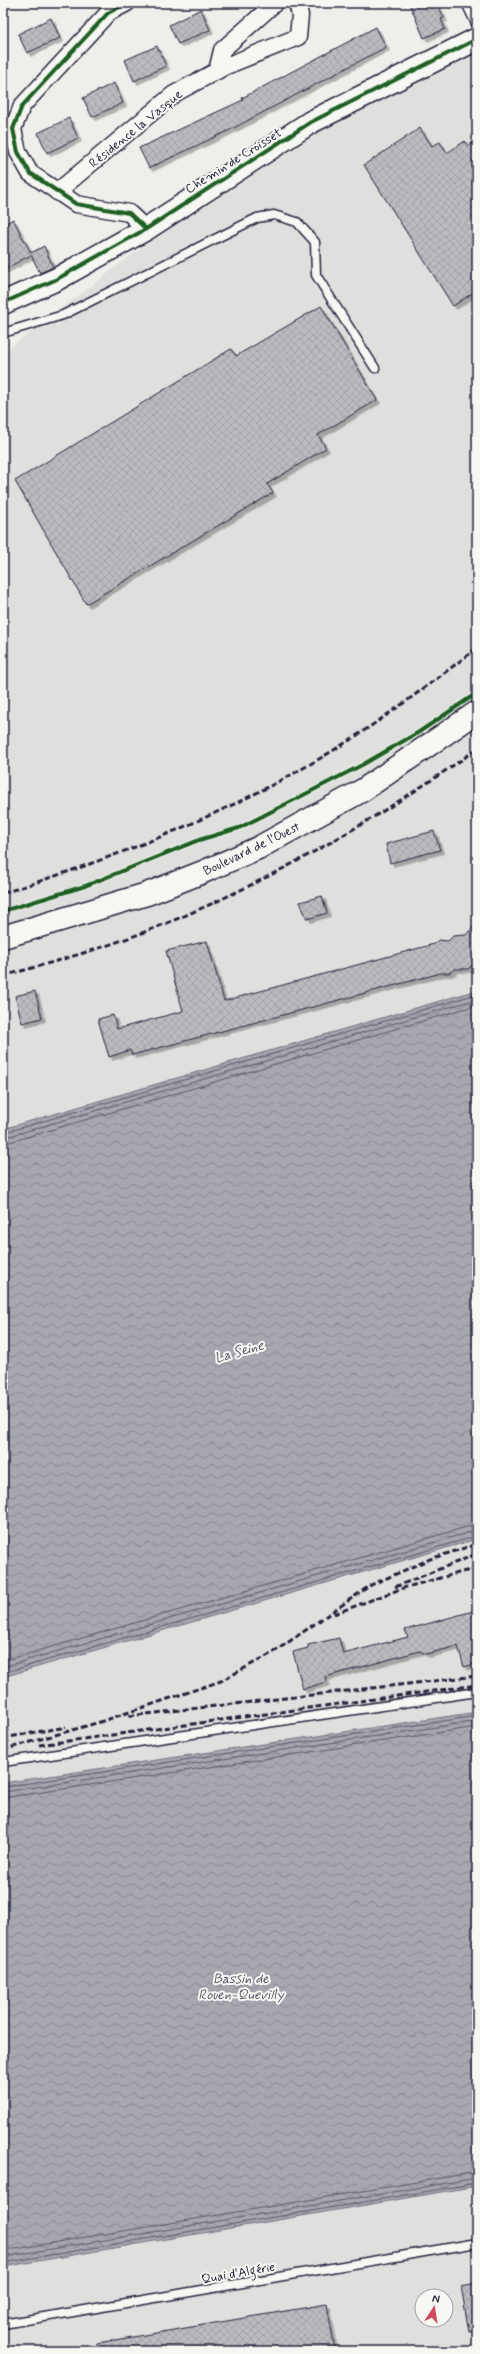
<svg xmlns="http://www.w3.org/2000/svg" width="480" height="2354" font-family="Mynerve,sans-serif">
  <style>
    .built { fill: #dfdfde; fill-rule: evenodd }
    .water { fill: url(#water-waves); stroke: #727281 }
    .lines { fill: none; stroke-linecap: round; stroke-linejoin: round }
    .shore { stroke: #575769; stroke-width: 1 }
    .building { fill: url(#building-cross-hatch); stroke: #22223b; filter: url(#shadow) }
    .lane-casing { stroke: #22223b; stroke-width: 11 }
    .street-casing { stroke: #22223b; stroke-width: 19 }
    .secondary-casing { stroke: #22223b; stroke-width: 25 }
    .lane { stroke: #f6f6f2; stroke-width: 8 }
    .street { stroke: #f6f6f2; stroke-width: 16 }
    .secondary { stroke: #f6f6f2; stroke-width: 22 }
    .rail { stroke: #22223b; stroke-width: 3; stroke-dasharray: 6 3; stroke-linecap: butt }
    .cycleway-casing { stroke: #f6f6f2; stroke-width: 6 }
    .cycleway { stroke: #1b5e20; stroke-width: 4 }
    .labels { text-anchor: middle; stroke-width: 4; stroke-linejoin: round; paint-order: stroke }
    .street-label { font-size: 13px; fill: #22223b; stroke: #f6f6f2 }
    .water-label { font-size: 14px; font-style: italic; fill: #575769; stroke: #f6f6f2 }
  </style>
  <defs>
    <pattern id="water-waves" width="16" height="10" patternUnits="userSpaceOnUse"><rect width="16" height="10" fill="#a7a7af"/><path d="M0 5q4-4 8 0t8 0" fill="none" stroke="#888890"/></pattern>
    <pattern id="building-cross-hatch" width="8" height="8" patternUnits="userSpaceOnUse"><rect width="8" height="8" fill="#bbbbbf"/><path d="M0 0l8 8M0 8l8-8" fill="none" stroke="#a0a0a5"/></pattern>
    <filter id="shadow"><feDropShadow dx="3.5" dy="3.5" stdDeviation="0" flood-color="#0004"/></filter>
  </defs>
  <rect width="100%" height="100%" fill="#eeeeeb"/>
  <filter id="ink" filterUnits="userSpaceOnUse"><feTurbulence type="fractalNoise" baseFrequency=".025" numOctaves="2"/><feDisplacementMap in="SourceGraphic" scale="8" xChannelSelector="R" yChannelSelector="G"/><feConvolveMatrix kernelMatrix="1 2 1 2 8 2 1 2 1" color-interpolation-filters="sRGB"/></filter>
  <g filter="url(#ink)">
    <g class="built">
      <path d="M477 50V1043L3 1181V353L203 201 331 124Z"/>
      <path d="M477 1539V1712L3 1783V1677Z"/>
      <path d="M477 2186V2351H3V2267ZM422 2296H446V2320H422Z"/>
    </g>
    <g class="water">
      <path d="M477 990V1539L3 1677V1129Z"/>
      <path d="M477 1712V2186L3 2267V1783Z"/>
    </g>
    <g class="lines">
      <g class="shore">
        <path d="M3 1133 477 994"/>
        <path d="M3 1138 477 999"/>
        <path d="M3 1144 477 1005"/>
        <path d="M3 1661 477 1524"/>
        <path d="M3 1667 477 1530"/>
        <path d="M3 1673 477 1536"/>
        <path d="M3 1787 477 1716"/>
        <path d="M3 1792 477 1721"/>
        <path d="M3 1798 477 1727"/>
        <path d="M3 2251 477 2172"/>
        <path d="M3 2257 477 2178"/>
        <path d="M3 2263 477 2183"/>
      </g>
    </g>
    <g class="building">
      <path d="M409 3H422L426 6 437 3 444 18 441 19 445 29 424 38Z"/>
      <path d="M201 9 210 30 178 44 169 25Z"/>
      <path d="M51 18 60 38 27 53 18 34Z"/>
      <path d="M376 27 386 47 230 130 149 168 139 148 243 100 242 98Z"/>
      <path d="M157 46 166 66 134 81 125 60Z"/>
      <path d="M114 83 123 103 92 117 83 98Z"/>
      <path d="M69 118 78 138 47 153 38 133Z"/>
      <path d="M420 128 432 146 440 142 447 153 465 141 468 146 477 140V290L453 306 364 165Z"/>
      <path d="M13 219 31 253 44 246 53 267 40 273 31 255 3 270V225Z"/>
      <path d="M321 306 377 400 318 435 326 448 267 484 273 493 86 604 15 481 231 349 236 356Z"/>
      <path d="M434 831 440 850 390 863 386 844Z"/>
      <path d="M322 896 327 913 307 919 300 902Z"/>
      <path d="M477 923V960L468 969H455L449 973H441L132 1055 130 1050 109 1057 98 1019 113 1015 117 1029 183 1011 166 951 207 941 224 1001 434 944 438 940 448 941 453 936 466 935Z"/>
      <path d="M35 991 42 1018 22 1023 15 996Z"/>
      <path d="M477 1610V1663L464 1667 458 1646 426 1654 420 1651 325 1677 326 1682 303 1689 293 1652 308 1648V1645L339 1638 343 1654 408 1637 405 1630Z"/>
      <path d="M477 2283V2331L469 2332 461 2286Z"/>
      <path d="M327 2304 335 2351H97V2343Z"/>
    </g>
    <g class="lines">
      <g class="lane-casing">
        <g id="lane">
          <path d="M466 3 477 26"/>
          <path d="M3 333 63 315 257 218 274 215 297 222 315 242 316 275 375 368"/>
          <path d="M3 1762 477 1692"/>
          <path d="M3 2324 477 2243"/>
        </g>
      </g>
      <g class="street-casing">
        <g id="street">
          <path d="M127 3 108 13 22 106 13 129 18 152 30 173 76 204 129 213 146 229"/>
          <path d="M217 71 222 50 275 3"/>
          <path d="M57 192 174 94 226 66 298 37 300 15 297 3"/>
        </g>
      </g>
      <g class="secondary-casing">
        <g id="secondary">
          <path d="M3 303 57 279 146 229 311 122 477 39"/>
          <path d="M3 937 147 894 203 872 258 848 363 790 477 712"/>
        </g>
      </g>
      <use href="#lane" class="lane"/>
      <use href="#street" class="street"/>
      <use href="#secondary" class="secondary"/>
      <g class="rail">
        <path d="M3 893C112 859 220 817 319 759 375 726 426 687 477 648"/>
        <path d="M3 976C51 963 101 949 147 931 265 885 374 821 477 749"/>
        <path d="M395 1587 477 1554"/>
        <path d="M334 1614 403 1588 477 1568"/>
        <path d="M129 1716 477 1676"/>
        <path d="M3 1738 66 1727"/>
        <path d="M39 1745 477 1685"/>
        <path d="M3 1750 100 1722 221 1681 274 1652 371 1585 430 1559 477 1544"/>
      </g>
      <g class="cycleway-casing">
        <g id="cycleway">
          <path d="M127 3 108 13 22 106 13 129 18 152 30 173 76 204 129 213 146 229"/>
          <path d="M3 303 57 279 146 229 311 122 477 39"/>
          <path d="M3 911 85 886 199 840 239 828 362 765 419 732 477 693"/>
        </g>
      </g>
      <use href="#cycleway" class="cycleway"/>
    </g>
  </g>
  <g class="labels">
    <g class="street-label">
      <text transform="translate(135 128) rotate(-39)" y="5">Résidence la Vasque</text>
      <text transform="translate(233 160) rotate(-32)" y="5">Chemin de Croisset</text>
      <text transform="translate(251 848) rotate(-26)" y="5">Boulevard de l'Ouest</text>
      <text transform="translate(238 2272) rotate(-10)" y="5">Quai d'Algérie</text>
    </g>
    <g class="water-label">
      <text transform="translate(239 1351) rotate(-16)" y="5">La Seine</text>
      <text x="241" y="1983">Bassin de<tspan x="241" dy="16">Rouen-Quevilly</tspan></text>
    </g>
  </g>
  <rect width="480" height="2354" fill="none" stroke="#f6f6f2" stroke-width="16"/>
  <rect x="8" y="8" width="464" height="2338" fill="none" stroke="#22223b" stroke-width="1.5" filter="url(#ink)"/>
  <g transform="translate(434 2308) rotate(12)"><circle r="19" fill="#f6f6f2" stroke="#a1a1a9"/>
  <path d="M0-3L7 15L0 10L-7 15Z" fill="#d1495b"/>
  <text y="-6" font-size="11" font-weight="bold" text-anchor="middle" fill="#22223b">N</text>
  </g>
</svg>
